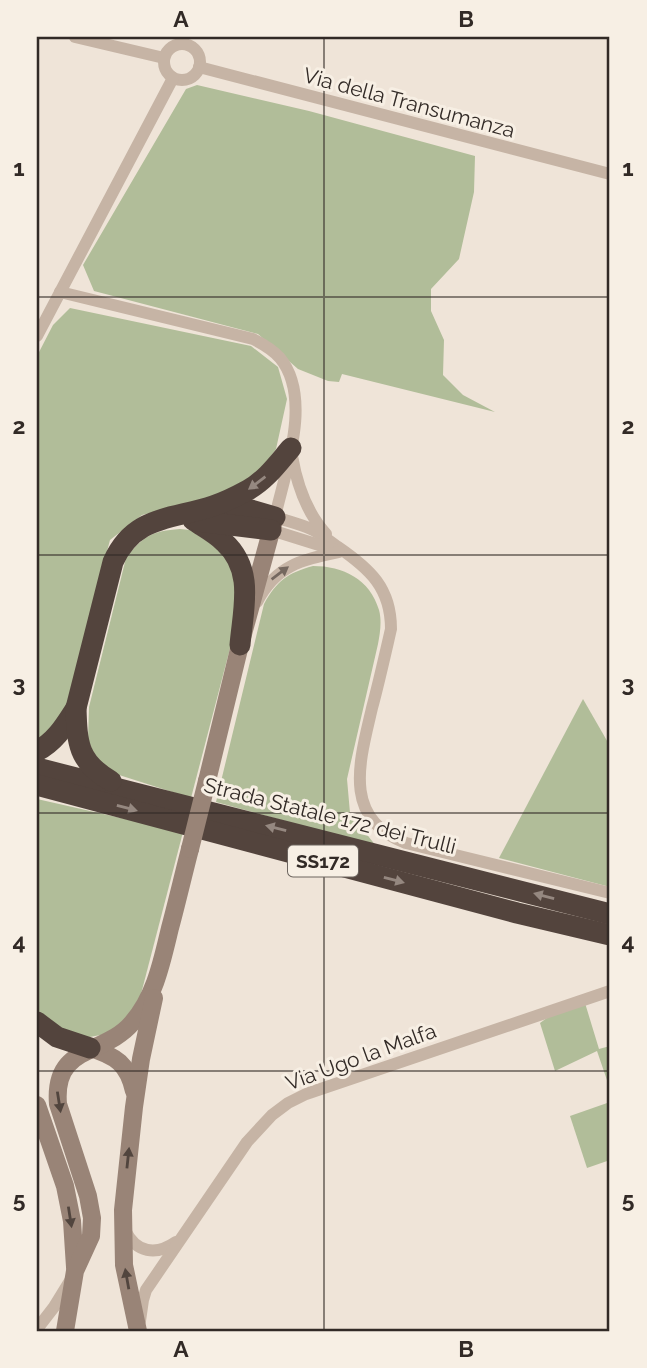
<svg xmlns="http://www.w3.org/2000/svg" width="647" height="1368" font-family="Raleway,sans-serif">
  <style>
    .green { fill: #b1bd99 }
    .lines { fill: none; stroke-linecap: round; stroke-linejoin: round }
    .street { stroke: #c6b4a5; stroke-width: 12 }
    .secondary { stroke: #998477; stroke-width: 18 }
    .highway { stroke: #53443d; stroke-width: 21 }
    .secondary-bridge { stroke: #998477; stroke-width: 18 }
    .oneway { fill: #958880 }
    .oneway2 { fill: #75685f }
    .oneway3 { fill: #51453e }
    .grid { fill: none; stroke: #322a26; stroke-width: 2; stroke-opacity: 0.55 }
    .labels { text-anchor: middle; stroke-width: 6; stroke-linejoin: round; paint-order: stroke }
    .shield { fill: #f7efe4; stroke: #6d655f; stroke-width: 2 }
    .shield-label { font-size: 19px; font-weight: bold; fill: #322a26 }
    .street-label { font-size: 21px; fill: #322a26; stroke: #f7efe4 }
    .neatline { fill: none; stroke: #322a26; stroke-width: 2.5 }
    .grid-label { font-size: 23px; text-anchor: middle; font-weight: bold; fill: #322a26 }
  </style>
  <rect width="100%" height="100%" fill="#efe4d8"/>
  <g class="green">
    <path d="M197 85 309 111 475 156 474 192 459 259 431 289V311L444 340 443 375 463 395 495 412 342 374 339 382 328 381 298 369 258 334 94 291 83 265 186 89Z"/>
    <path d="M70 308 251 346 278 367 287 399 276 449 255 478 213 497 142 515 110 540 66 707 60 724 37 743V356L53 325Z"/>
    <path d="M180 529 190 530 230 556 240 610 191 798 116 774 103 765 93 752 88 739 89 707 126 558C143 536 152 531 180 529Z"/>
    <path d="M313 566C343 566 370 579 379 610 382 621 380 633 378 644L347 779 350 813 376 846 216 802 264 604C277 581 287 573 313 566Z"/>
    <path d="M583 699 610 746V887L499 858Z"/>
    <path d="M37 799 183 832 141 994 127 1019 106 1034 79 1039 42 1018 37 1010Z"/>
    <path d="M585 1003 599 1049 610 1046V1089L597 1051 555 1071 540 1023 551 1015Z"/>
    <path d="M610 1102V1160L587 1168 570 1116Z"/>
  </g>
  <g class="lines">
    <g class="street">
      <path d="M75 37 164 58"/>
      <circle cx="182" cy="62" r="18"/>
      <path d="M199 67 610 174"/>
      <path d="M60 292 253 339C263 344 273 350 280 358 313 398 285 472 275 517 287 521 300 524 311 529 320 533 329 541 338 547 370 569 391 588 391 629 385 655 379 682 372 708 360 760 341 819 406 843L610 893"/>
      <path d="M37 336 173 78"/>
      <path d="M292 456C297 485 306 512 326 534"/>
      <path d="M271 530 335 550"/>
      <path d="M257 602C276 565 302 560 339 552"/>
      <path d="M125 1230C136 1253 156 1256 176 1242"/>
      <path d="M140 1321 143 1300 146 1290 247 1142 272 1115 288 1103 306 1094 610 991"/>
      <path d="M37 1329 54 1307 70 1281"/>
    </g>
    <g class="secondary">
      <path d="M207 781 240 645 275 517"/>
      <path d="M90 1048C116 1056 128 1064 134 1091"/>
      <path d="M37 1105 65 1186 72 1221 75 1267"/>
      <path d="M65 1331 75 1271 91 1236 92 1218 88 1196 58 1104C53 1044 104 1056 132 1023 155 997 162 961 170 928 177 902 183 876 190 849"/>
      <path d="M138 1331 124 1265 123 1210 134 1107 141 1059 154 998"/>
    </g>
    <g class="highway">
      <path d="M219 506 241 507 275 517"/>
      <path d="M193 520C203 527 215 533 224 542 255 570 243 609 240 645"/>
      <path d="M198 521 271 530"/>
      <path d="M37 751C56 741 65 725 76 708"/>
      <path d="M37 768 610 914"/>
      <path d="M111 781C78 762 77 743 76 708L113 562C134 515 171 520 213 506 225 502 237 496 248 490 266 480 278 463 291 448"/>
      <path d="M37 785 517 913 610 935"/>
      <path d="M37 1022 57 1037 90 1048"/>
    </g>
    <path class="secondary-bridge" d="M190 849 207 781"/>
  </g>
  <defs><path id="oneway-solid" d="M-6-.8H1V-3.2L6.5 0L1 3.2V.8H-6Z" transform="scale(1.75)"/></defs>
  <g class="oneway">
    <use href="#oneway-solid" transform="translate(257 483) rotate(143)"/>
    <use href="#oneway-solid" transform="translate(127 808) rotate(15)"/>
    <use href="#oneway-solid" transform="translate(276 828) rotate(-166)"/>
    <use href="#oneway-solid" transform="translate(394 880) rotate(15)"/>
    <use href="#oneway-solid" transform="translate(544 896) rotate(-165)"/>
  </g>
  <use class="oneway2" href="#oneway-solid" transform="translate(280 573) rotate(-37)"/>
  <g class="oneway3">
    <use href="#oneway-solid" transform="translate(59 1102) rotate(81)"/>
    <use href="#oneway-solid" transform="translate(128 1158) rotate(-84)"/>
    <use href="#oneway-solid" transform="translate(70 1217) rotate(81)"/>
    <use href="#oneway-solid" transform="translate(127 1279) rotate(-100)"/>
  </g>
  <path class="grid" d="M324 37V1331M37 297H610M37 555H610M37 813H610M37 1071H610"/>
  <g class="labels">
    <rect class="shield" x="288" y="845.5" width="70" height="31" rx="5"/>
    <g class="shield-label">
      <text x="323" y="868">SS172</text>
    </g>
    <g class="street-label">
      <text transform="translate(409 103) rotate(15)" y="7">Via della Transumanza</text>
      <text transform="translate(330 816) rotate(14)" y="7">Strada Statale 172 dei Trulli</text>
      <text transform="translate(361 1057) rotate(-20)" y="7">Via Ugo la Malfa</text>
    </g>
  </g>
  <rect width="647" height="1368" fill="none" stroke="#f7efe4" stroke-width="77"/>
  <rect x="38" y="38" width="570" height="1292" class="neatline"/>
  <g class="grid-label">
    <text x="181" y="27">A</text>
    <text x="466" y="27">B</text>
    <text x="19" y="176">1</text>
    <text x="628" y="176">1</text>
    <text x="19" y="434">2</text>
    <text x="628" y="434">2</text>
    <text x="19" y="692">3</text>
    <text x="628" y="692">3</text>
    <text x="19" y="950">4</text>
    <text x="628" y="950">4</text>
    <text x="19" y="1208">5</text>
    <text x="628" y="1208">5</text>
    <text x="181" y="1357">A</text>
    <text x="466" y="1357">B</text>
  </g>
</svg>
